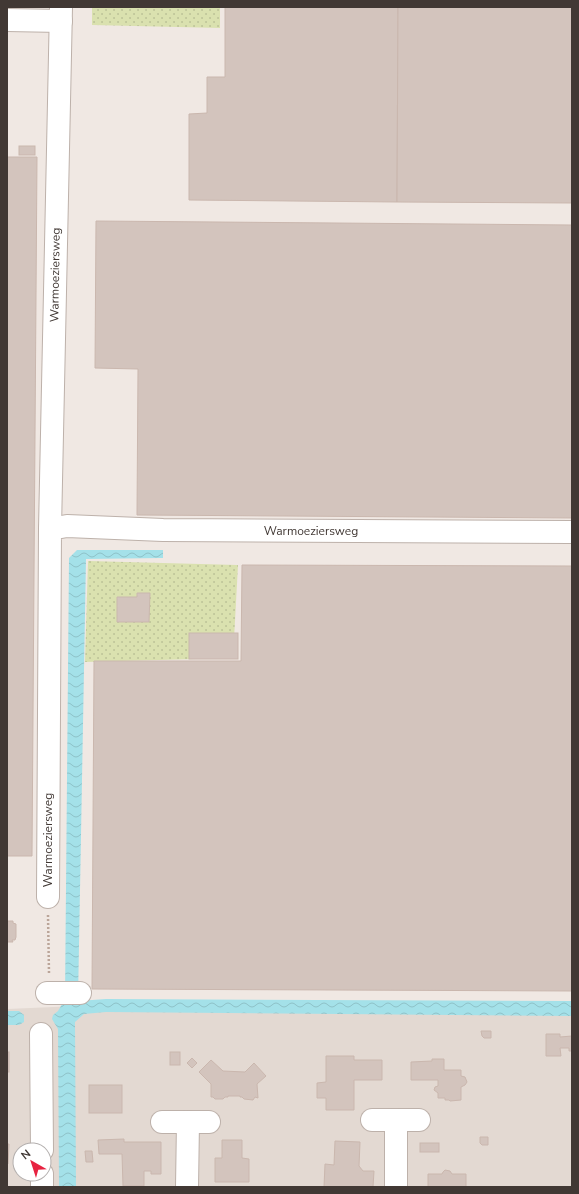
<svg xmlns="http://www.w3.org/2000/svg" width="579" height="1194" font-family="'Nunito Sans',sans-serif">
  <style>
    .residential { fill: #e3d9d2; fill-rule: evenodd }
    .grass { fill: url(#grass-dots) }
    .water { fill: url(#water-waves) }
    .building { fill: #d3c4bd; stroke: #cab7ae }
    .lines { fill: none; stroke-linecap: round; stroke-linejoin: round }
    .minor-casing { stroke: #bdb1aa; stroke-width: 24 }
    .path { stroke: #bba599; stroke-width: 2.5; stroke-dasharray: 2 2; stroke-linecap: butt }
    .minor { stroke: #fff; stroke-width: 22 }
    .labels { text-anchor: middle; stroke-width: 3; stroke-linejoin: round; paint-order: stroke }
    .street-label { font-size: 12px; fill: #413834; stroke: #fff }
  </style>
  <defs>
    <pattern id="grass-dots" width="8" height="8" patternUnits="userSpaceOnUse"><rect width="8" height="8" fill="#dae1af"/><path d="M2 2h.1M6 6h.1" fill="none" stroke="#bcc297" stroke-width="1.8" stroke-linecap="round"/></pattern>
    <pattern id="water-waves" width="16" height="10" patternUnits="userSpaceOnUse"><rect width="16" height="10" fill="#a4e1e9"/><path d="M0 5q4-4 8 0t8 0" fill="none" stroke="#8ec2c8"/></pattern>
  </defs>
  <rect width="100%" height="100%" fill="#f0e8e3"/>
  <path class="residential" d="M77 1006 572 1008V1187H7V1009ZM20 1150H44V1174H20Z"/>
  <g class="grass">
    <path d="M92 7H220V28L92 25Z"/>
    <path d="M88 561 238 565 233 658 85 662Z"/>
  </g>
  <g class="water">
    <path d="M77 550H163V558L86 559 78 1001 106 999 572 1001V1016L106 1012 84 1014 75 1022 76 1187H59L58 1029 52 1019 53 1015 58 1011 65 999 69 558Z"/>
    <path d="M7 1011H19L24 1015V1022L19 1025H7Z"/>
  </g>
  <g class="building">
    <path d="M225 7H398L397 202 189 200V114L207 113V77H225Z"/>
    <path d="M398 7H572V203L397 202Z"/>
    <rect x="19" y="146" width="16" height="9"/>
    <path d="M7 157H37L32 856H7Z"/>
    <path d="M96 221 572 225V518L137 515 138 369 95 368Z"/>
    <path d="M242 565 572 566V991L92 989 94 661H241Z"/>
    <path d="M137 593H150L149 622H117V597H137Z"/>
    <rect x="189" y="633" width="49" height="26"/>
    <path d="M7 921H13V923L16 924V937L15 940H12L13 942H7Z"/>
    <path d="M481 1031H491V1038H484L482 1036Z"/>
    <path d="M546 1034H560V1037L572 1036V1051H569V1048H560L561 1056H546Z"/>
    <rect x="7" y="1052" width="2" height="20"/>
    <rect x="170" y="1052" width="10" height="13"/>
    <path d="M326 1056H354V1060H382V1080H354V1110H326V1098H317V1083L326 1082Z"/>
    <path d="M192 1058 197 1063 192 1068 187 1063Z"/>
    <path d="M432 1059H444V1070H461V1076L465 1077 467 1082 465 1085 461 1087V1100L450 1101 449 1100H445V1098H438V1093L434 1090 435 1087 438 1086V1080H411V1062L432 1061Z"/>
    <path d="M211 1060 223 1071 245 1072 254 1063 266 1076 257 1084 258 1098 255 1097 253 1100 244 1099 242 1097H240V1096H228V1097H225L223 1099H215L213 1097H211V1084L199 1072Z"/>
    <rect x="89" y="1085" width="33" height="28"/>
    <path d="M480 1137H488V1145H482L480 1143Z"/>
    <path d="M124 1139V1142H161V1174H151V1171H144V1186H123L122 1154H99L98 1140Z"/>
    <path d="M222 1140H242V1158L249 1159V1182H215V1158H222Z"/>
    <path d="M335 1141 360 1142 359 1166 363 1171H374L373 1187H324L325 1164 334 1165Z"/>
    <rect x="420" y="1143" width="19" height="9"/>
    <path d="M7 1144H9L8 1164H7Z"/>
    <path d="M85 1151H92L93 1162H86Z"/>
    <path d="M445 1170 450 1171 452 1174H466V1187H428V1174H442L443 1172Z"/>
  </g>
  <g class="lines">
    <g class="minor-casing">
      <g id="minor">
        <path d="M7 20 61 21"/>
        <path d="M50 529 61 7"/>
        <path d="M48 897 50 529 67 526 163 530 572 532"/>
        <path d="M47 993H80"/>
        <path d="M41 1034 42 1150"/>
        <path d="M372 1120H419"/>
        <path d="M396 1120V1187"/>
        <path d="M162 1122H209"/>
        <path d="M42 1174V1187"/>
        <path d="M187 1187 188 1122"/>
      </g>
    </g>
    <path class="path" d="M48 915 49 974"/>
    <use href="#minor" class="minor"/>
  </g>
  <g class="labels">
    <g class="street-label">
      <text transform="translate(55 275) rotate(-89)" y="4">Warmoeziersweg</text>
      <text x="311" y="535">Warmoeziersweg</text>
      <text transform="translate(48 840) rotate(-90)" y="4">Warmoeziersweg</text>
    </g>
  </g>
  <rect width="579" height="1194" fill="none" stroke="#413834" stroke-width="16"/>
  <g transform="translate(32 1162) rotate(321)"><circle r="19" fill="#ffffff" stroke="#b3afae"/>
  <path d="M0-3L7 15L0 10L-7 15Z" fill="#e72341"/>
  <text y="-6" font-size="11" font-weight="bold" text-anchor="middle" fill="#413834">N</text>
  </g>
</svg>
